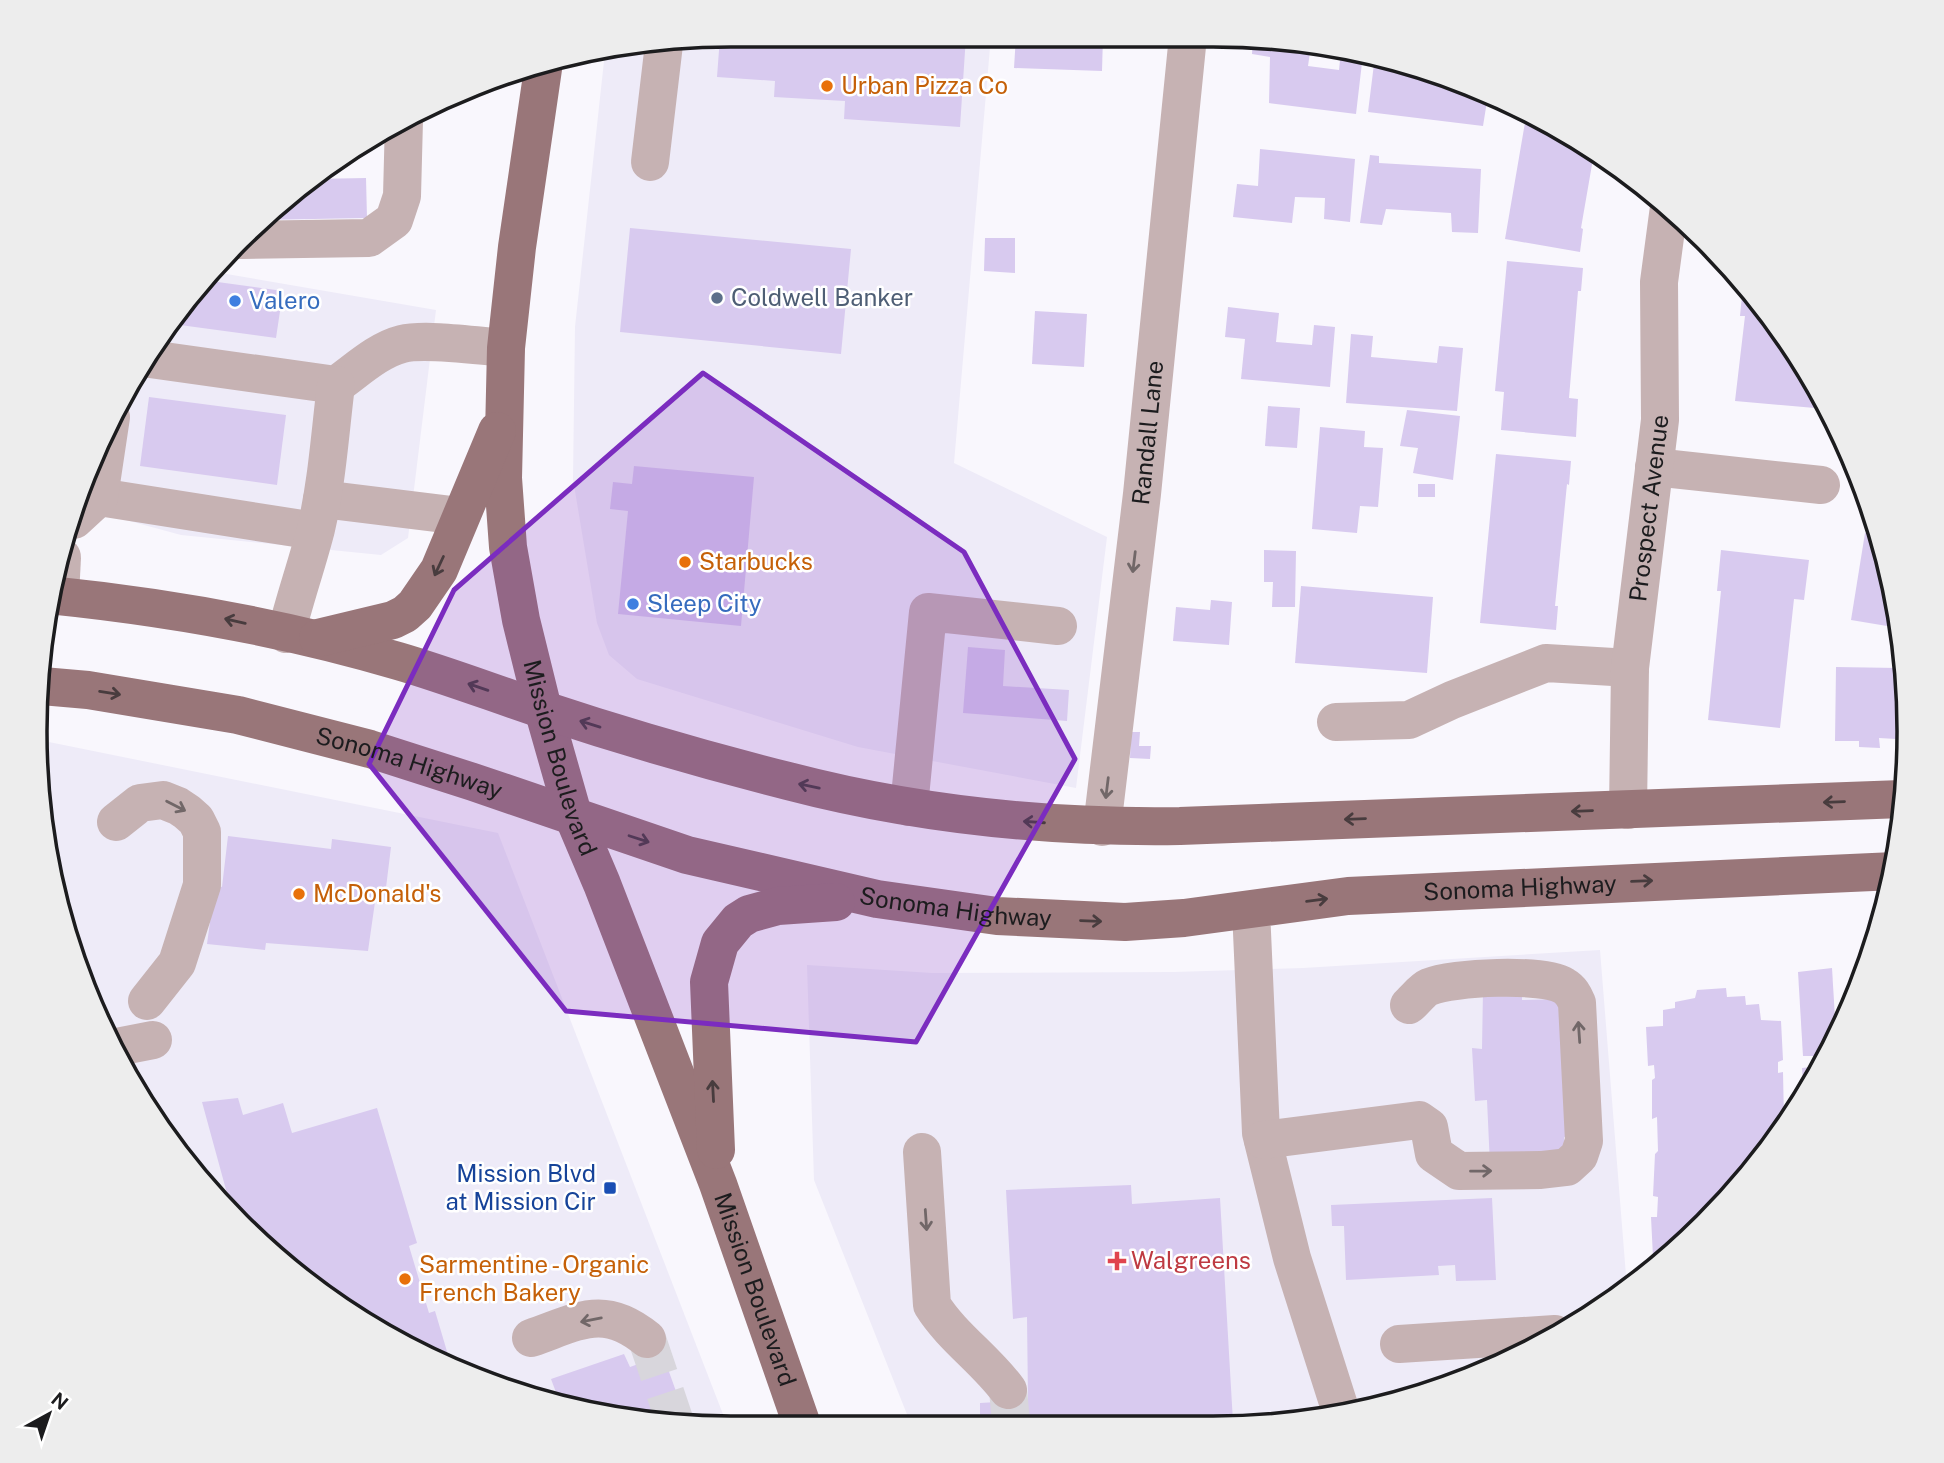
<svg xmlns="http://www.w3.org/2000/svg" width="1944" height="1463" font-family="'Public Sans',sans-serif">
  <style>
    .built { fill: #eeebf8 }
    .building { fill: #d8caef }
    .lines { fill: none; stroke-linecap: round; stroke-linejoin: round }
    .minor-tunnel { stroke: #d8d6dc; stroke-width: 38; stroke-dasharray: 38 19; stroke-linecap: butt }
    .minor { stroke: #c6b2b3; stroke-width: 38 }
    .major { stroke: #997679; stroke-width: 38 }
    .oneway { stroke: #716768 }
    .oneway2 { stroke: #483c3e }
    .marked { fill: #7b2cbf; fill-opacity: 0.2; stroke: #7b2cbf; stroke-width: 5; stroke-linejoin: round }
    .food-dot { fill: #e8710a; stroke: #fff; stroke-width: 2.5 }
    .service-dot { fill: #5c6f8a; stroke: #fff; stroke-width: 2.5 }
    .shop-dot { fill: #3f7fe0; stroke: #fff; stroke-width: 2.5 }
    .transit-dot { fill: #1a4fb4; stroke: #fff; stroke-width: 2.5 }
    .health-dot { fill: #e0444e; stroke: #fff; stroke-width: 2.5 }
    .labels { text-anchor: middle; stroke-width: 5; stroke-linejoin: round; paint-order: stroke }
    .food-label { font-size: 24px; fill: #c56008; stroke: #fff; text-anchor: start }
    .service-label { font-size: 24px; fill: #4e5e75; stroke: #fff; text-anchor: start }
    .shop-label { font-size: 24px; fill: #366cbe; stroke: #fff; text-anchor: start }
    .street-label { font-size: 24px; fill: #1c1c1e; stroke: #fff }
    .transit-label { font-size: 24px; fill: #164399; stroke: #fff; text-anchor: end }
    .health-label { font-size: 24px; fill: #be3a42; stroke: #fff; text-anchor: start }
    .rim { fill: none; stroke: #1c1c1e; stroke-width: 3.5 }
  </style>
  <rect width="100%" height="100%" fill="#f9f7fd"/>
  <g class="built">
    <path d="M732 35 991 36 954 463 1107 537 1076 788 858 747 637 679 609 655 597 623 573 479 575 327 605 52Z"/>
    <path d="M209 271 436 310 408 538 381 555 181 535 78 507 107 423Z"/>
    <path d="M39 740 498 833 726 1422H640L507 1391 383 1334 272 1255 153 1119 72 956 36 777Z"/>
    <path d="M1600 950 1627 1288 1600 1310 1479 1375 1303 1422H910L814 1180 807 965 932 973 1174 972 1303 968Z"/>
  </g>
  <g class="building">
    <path d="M732 35 966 36 960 127 844 119 845 101 774 97 775 81 717 77 720 37Z"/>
    <path d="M1016 36H1103L1102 71 1014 68Z"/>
    <path d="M1253 36 1311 45 1308 66 1339 70 1341 50 1363 54 1356 114 1269 103 1270 57 1252 54Z"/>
    <path d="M1375 56 1393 59 1401 62 1400 68 1425 71 1488 95 1483 126 1368 112Z"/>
    <path d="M1527 111 1594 153 1581 228 1583 229 1580 252 1505 239Z"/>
    <path d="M1260 149 1355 159 1350 222 1324 219 1325 198 1295 197 1292 223 1233 217 1237 184 1258 186Z"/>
    <path d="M1370 155 1379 156V163L1481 169 1478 233 1452 232 1451 213 1386 209 1382 225 1360 223Z"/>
    <path d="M366 178 367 218 260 220 273 208 313 179Z"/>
    <path d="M630 228 851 249 841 354 620 332Z"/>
    <path d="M985 238H1015V273L984 271Z"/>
    <path d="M1507 261 1583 268 1581 291H1578L1569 398 1578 399 1576 437 1501 430 1504 392 1495 391Z"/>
    <path d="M203 280 283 291 276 338 180 325 182 312Z"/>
    <path d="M1743 285 1791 344 1826 409 1735 401 1745 316H1740Z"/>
    <path d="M1228 307 1279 313 1276 342 1312 345 1314 325 1335 327 1330 387 1241 379 1245 339 1225 337Z"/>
    <path d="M1035 311 1087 314 1084 367 1032 364Z"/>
    <path d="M1351 334 1373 336 1371 357 1437 363 1439 346 1463 348 1457 411 1346 403Z"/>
    <path d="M149 397 286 415 277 485 140 466Z"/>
    <path d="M1268 406 1300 408 1297 448 1265 446Z"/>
    <path d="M1407 410 1460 416 1453 480 1413 473 1418 448 1400 446Z"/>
    <path d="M1320 427 1365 431 1364 447 1383 448 1378 507 1360 506 1357 533 1312 529Z"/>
    <path d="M1496 454 1571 461 1569 485 1567 484 1555 606H1558L1556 630 1480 623Z"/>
    <path d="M634 466 754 477 741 626 618 614 628 511 610 509 613 482 632 484Z"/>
    <rect x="1418" y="484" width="17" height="13"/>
    <path d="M1865 533 1877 535 1896 595 1899 628 1851 620Z"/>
    <path d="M1264 550 1296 551 1295 607H1272L1273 582H1264Z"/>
    <path d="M1721 550 1809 560 1804 600 1794 599 1780 728 1708 720 1721 591H1717Z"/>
    <path d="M1301 586 1433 597 1427 673 1295 663Z"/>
    <path d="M1211 600 1232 602 1229 645 1173 641 1176 607 1210 610Z"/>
    <path d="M968 647 1005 650 1003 686 1069 690 1067 721 963 713Z"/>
    <path d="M1836 667 1898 668 1896 739 1879 738 1880 748 1859 747V741H1835Z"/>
    <path d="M1131 732H1140L1139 746H1151L1150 759 1130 758Z"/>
    <path d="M228 836 331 849 332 839 391 847 384 904 375 902 368 951 266 943 265 950 207 944 215 885 222 887Z"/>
    <path d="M1832 968 1836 1035 1825 1056H1803L1798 972Z"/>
    <path d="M1522 987V1000L1560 999 1576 1136 1564 1137 1566 1162 1490 1165 1487 1100 1475 1101 1472 1048 1482 1049 1483 990Z"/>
    <path d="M1726 988 1727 997 1745 996 1746 1005 1759 1004 1761 1020 1781 1021 1783 1060 1778 1062V1073L1783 1072 1784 1120H1780V1133L1705 1224 1663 1259 1653 1257 1651 1217H1657L1658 1197 1653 1196 1655 1154 1658 1151 1657 1117 1652 1119V1080L1655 1078 1654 1065 1648 1066 1646 1027 1663 1026V1010L1675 1008V1002L1695 998 1697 990Z"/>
    <path d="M1820 1066 1816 1073 1804 1096 1802 1068Z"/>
    <path d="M238 1098 243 1115 283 1103 292 1133 377 1108 417 1243 409 1246 429 1313 435 1311 451 1365 383 1334 272 1255 231 1208 202 1102Z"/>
    <path d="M1131 1185 1132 1204 1220 1198 1233 1422H980V1403L1028 1400 1027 1317 1013 1319 1006 1190Z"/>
    <path d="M1492 1198 1496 1280 1456 1281 1455 1265 1438 1266 1439 1275 1346 1280 1344 1226H1332L1331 1205Z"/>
    <path d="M624 1354 630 1367 663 1355 687 1422H640L560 1403 551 1379Z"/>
  </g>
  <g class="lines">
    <g class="minor-tunnel">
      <path d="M647 1339 675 1422"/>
      <path d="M1008 1390 1011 1422"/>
    </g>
    <g class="minor">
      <path d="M650 162 664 44"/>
      <path d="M241 240 369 238 394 220 402 196 404 120"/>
      <path d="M150 359 336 385C356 371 378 350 402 344 425 338 479 346 506 348"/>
      <path d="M1654 467 1821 485"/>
      <path d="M99 497 315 531"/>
      <path d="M322 499 460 516"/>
      <path d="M74 520 99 497 111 417"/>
      <path d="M60 596 62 557"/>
      <path d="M286 634C295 598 307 564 316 529 327 482 330 433 336 385"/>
      <path d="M1336 722 1409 720 1452 700 1546 663 1630 668"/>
      <path d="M909 807 928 612 1058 626"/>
      <path id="s1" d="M1628 810 1630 668 1660 420 1659 282 1669 207"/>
      <path d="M116 822 140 803 163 800 178 806 187 812 196 820 202 832V885L177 963 147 1001"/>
      <path id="s2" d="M1102 827 1142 494 1188 36"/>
      <path d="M1251 910 1261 1133 1292 1258 1341 1412"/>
      <path d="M117 1047 153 1040"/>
      <path d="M1263 1140 1419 1120 1429 1127 1434 1154 1459 1171 1541 1170 1567 1167 1579 1156 1584 1141 1577 1003C1574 996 1571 990 1564 986 1544 973 1452 977 1429 987 1422 990 1415 1000 1409 1005"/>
      <path d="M922 1152 932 1305C952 1337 985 1359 1008 1390"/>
      <path d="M531 1338C578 1322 603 1303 647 1339"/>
      <path d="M1399 1344 1555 1334"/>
    </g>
    <g class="major">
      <path id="s3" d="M544 62 517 247 506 348 503 478 508 547 521 620 543 709 574 818 602 884 718 1184 801 1422"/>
      <path d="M49 595C167 607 283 627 398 661 446 675 493 693 541 709 622 736 705 760 788 781 918 815 1046 828 1180 826L1902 799"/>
      <path d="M318 638 393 620 405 614 415 605 439 570 497 431"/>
      <path id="s4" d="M42 686 88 690 238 715 370 749 473 782 687 855 877 899 997 916 1125 922 1184 918 1348 896 1895 871"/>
      <path d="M716 1150 709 982 720 943 738 921 749 914 778 906 836 902"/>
    </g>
  </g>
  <defs><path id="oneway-shaft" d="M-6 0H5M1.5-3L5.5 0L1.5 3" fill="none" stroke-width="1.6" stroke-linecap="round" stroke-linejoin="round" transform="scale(1.75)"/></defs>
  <g class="oneway">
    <use href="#oneway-shaft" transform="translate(1134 562) rotate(97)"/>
    <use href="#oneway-shaft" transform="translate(1107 788) rotate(97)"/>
    <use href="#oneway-shaft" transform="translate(176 806) rotate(27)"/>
    <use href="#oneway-shaft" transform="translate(1579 1032) rotate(-94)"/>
    <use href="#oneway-shaft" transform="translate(1481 1171) rotate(-1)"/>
    <use href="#oneway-shaft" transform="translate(926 1220) rotate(86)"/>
    <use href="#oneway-shaft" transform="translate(591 1320) rotate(169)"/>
  </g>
  <g class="oneway2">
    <use href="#oneway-shaft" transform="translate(439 566) rotate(115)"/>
    <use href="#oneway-shaft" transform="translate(235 621) rotate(-167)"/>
    <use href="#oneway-shaft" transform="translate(478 687) rotate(-161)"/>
    <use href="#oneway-shaft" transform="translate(110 693) rotate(9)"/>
    <use href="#oneway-shaft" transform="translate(590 724) rotate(-163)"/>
    <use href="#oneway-shaft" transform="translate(809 786) rotate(-168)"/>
    <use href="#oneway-shaft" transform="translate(1834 802) rotate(178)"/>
    <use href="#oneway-shaft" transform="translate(1582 811) rotate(178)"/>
    <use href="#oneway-shaft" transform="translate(1355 819) rotate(178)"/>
    <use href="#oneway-shaft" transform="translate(1034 822) rotate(-176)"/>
    <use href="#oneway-shaft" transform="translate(639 839) rotate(18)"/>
    <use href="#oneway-shaft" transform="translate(1642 881) rotate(-2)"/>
    <use href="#oneway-shaft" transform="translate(1317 900) rotate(-7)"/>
    <use href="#oneway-shaft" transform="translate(1091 921) rotate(2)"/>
    <use href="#oneway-shaft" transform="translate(713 1091) rotate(-93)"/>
  </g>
  <path class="marked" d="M703 373 964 552 1075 759 916 1042 566 1011 369 764 454 590Z"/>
  <g class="food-dot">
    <circle cx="827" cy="86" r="7"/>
    <circle cx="685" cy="562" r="7"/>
    <circle cx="299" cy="894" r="7"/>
    <circle cx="405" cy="1279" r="7"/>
  </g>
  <circle class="service-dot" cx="717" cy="298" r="7"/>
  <g class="shop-dot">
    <circle cx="235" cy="301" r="7"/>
    <circle cx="633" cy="604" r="7"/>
  </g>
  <rect class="transit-dot" x="603" y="1181" width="14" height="14" rx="3.5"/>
  <path class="health-dot" d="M1113.5 1250.5h7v7h7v7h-7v7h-7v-7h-7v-7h7z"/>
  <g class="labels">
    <g class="food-label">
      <text x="841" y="94">Urban Pizza Co</text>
      <text x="699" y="570">Starbucks</text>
      <text x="313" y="902">McDonald's</text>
      <text x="419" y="1273">Sarmentine - Organic<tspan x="419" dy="28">French Bakery</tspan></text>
    </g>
    <g class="service-label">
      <text x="731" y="306">Coldwell Banker</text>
    </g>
    <g class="shop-label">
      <text x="249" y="309">Valero</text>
      <text x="647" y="612">Sleep City</text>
    </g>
    <g class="street-label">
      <text dy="8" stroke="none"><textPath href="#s2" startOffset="397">Randall Lane</textPath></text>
      <text dy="8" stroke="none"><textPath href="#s1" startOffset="303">Prospect Avenue</textPath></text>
      <text dy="8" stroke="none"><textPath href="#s3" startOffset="705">Mission Boulevard</textPath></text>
      <text dy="8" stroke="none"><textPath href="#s4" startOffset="376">Sonoma Highway</textPath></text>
      <text dy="8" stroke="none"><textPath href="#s4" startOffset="1510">Sonoma Highway</textPath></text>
      <text dy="8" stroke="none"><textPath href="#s4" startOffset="943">Sonoma Highway</textPath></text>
      <text dy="8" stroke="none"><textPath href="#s3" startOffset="1272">Mission Boulevard</textPath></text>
    </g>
    <g class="transit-label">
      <text x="596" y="1182">Mission Blvd<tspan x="596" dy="28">at Mission Cir</tspan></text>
    </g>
    <g class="health-label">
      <text x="1131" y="1269">Walgreens</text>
    </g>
  </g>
  <path d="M0 0H1944V1463H0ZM731 47H1213A684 684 0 0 1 1897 731V732A684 684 0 0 1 1213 1416H731A684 684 0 0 1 47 732V731A684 684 0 0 1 731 47Z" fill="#ededed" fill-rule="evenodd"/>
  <path class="rim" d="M731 47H1213A684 684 0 0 1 1897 731V732A684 684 0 0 1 1213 1416H731A684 684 0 0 1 47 732V731A684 684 0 0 1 731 47Z"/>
  <g transform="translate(49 1414) rotate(40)" stroke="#ffffff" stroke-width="5" paint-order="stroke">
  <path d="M0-5L12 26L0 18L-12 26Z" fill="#1c1c1e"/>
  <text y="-10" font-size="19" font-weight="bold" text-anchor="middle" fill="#1c1c1e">N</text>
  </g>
</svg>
